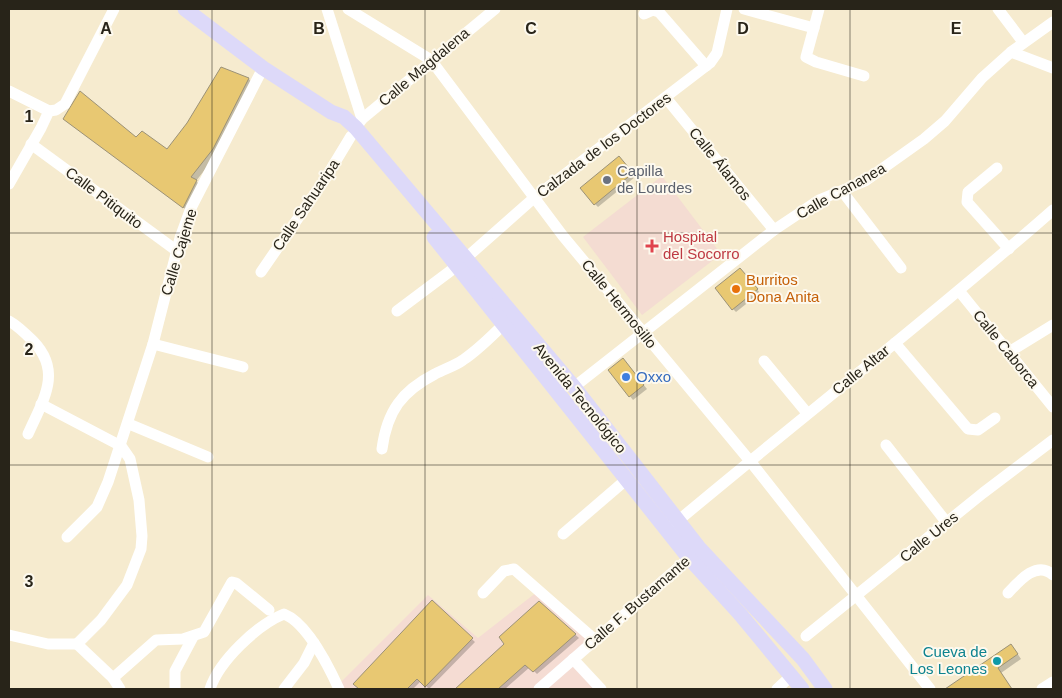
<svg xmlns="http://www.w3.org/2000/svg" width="1062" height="698" font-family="Arial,sans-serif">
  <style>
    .industrial { fill: #f5dcd3 }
    .medical { fill: #f4dcd2 }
    .shadow { fill: #0003 }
    .building { fill: #e8c872; stroke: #9c9277 }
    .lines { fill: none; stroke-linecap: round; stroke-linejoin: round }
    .minor { stroke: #fff; stroke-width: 11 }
    .secondary { stroke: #ddd9f9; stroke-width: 15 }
    .grid { fill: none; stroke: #282419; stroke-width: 1; stroke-opacity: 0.55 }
    .worship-dot { fill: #6b7280; stroke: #fdf9ee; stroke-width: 2 }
    .health-dot { fill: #e0444e; stroke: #fdf9ee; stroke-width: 2 }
    .food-dot { fill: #e8710a; stroke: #fdf9ee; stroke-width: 2 }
    .shop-dot { fill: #3f7fe0; stroke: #fdf9ee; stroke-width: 2 }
    .culture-dot { fill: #0f9aa8; stroke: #fdf9ee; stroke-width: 2 }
    .labels { text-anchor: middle; stroke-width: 4; stroke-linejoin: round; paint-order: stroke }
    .street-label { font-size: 15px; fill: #282419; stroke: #fdf9ee }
    .worship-label { font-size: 15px; fill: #5b616d; stroke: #fdf9ee; text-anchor: start }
    .health-label { font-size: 15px; fill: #be3a42; stroke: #fdf9ee; text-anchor: start }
    .food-label { font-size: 15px; fill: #c56008; stroke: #fdf9ee; text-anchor: start }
    .shop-label { font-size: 15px; fill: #366cbe; stroke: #fdf9ee; text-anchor: start }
    .culture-label { font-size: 15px; fill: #0d838f; stroke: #fdf9ee; text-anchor: end }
    .grid-label { font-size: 16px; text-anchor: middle; font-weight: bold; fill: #282419; stroke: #fdf9ee; stroke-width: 4; stroke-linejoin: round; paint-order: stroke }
  </style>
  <rect width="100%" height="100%" fill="#f6ebcf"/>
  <path class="industrial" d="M537 592 591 638 573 659 600 689H334L428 595 478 638Z"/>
  <path class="medical" d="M662 176 721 254 642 315 583 237Z"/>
  <g class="shadow">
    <path d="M222 68 249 79 253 84 217 154 196 181 201 186 188 211 64 119 136 138 167 151 188 124Z"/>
    <path d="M623 161 635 177 598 207 595 204Z"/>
    <path d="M743 272 760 293 736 312 733 309Z"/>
    <path d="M626 363 647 389 633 400 610 370Z"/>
    <path d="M432 602 475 642 429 689 421 681 413 689H360L355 684Z"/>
    <path d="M539 602 579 638 537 674 530 667 505 689H456L506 644Z"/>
    <path d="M1015 650 1021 659 1001 673 1012 689H956L953 685Z"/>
  </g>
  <g class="building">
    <path d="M221 67 249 78 213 149 191 177 197 180 183 208 63 119 80 91 136 137 142 131 167 149 187 123Z"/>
    <path d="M619 156 633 173 594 205 580 188Z"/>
    <path d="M740 268 758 289 732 310 715 288Z"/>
    <path d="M623 358 644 385 629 397 608 370Z"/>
    <path d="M432 600 473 638 425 687 417 679 407 689H359L353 684Z"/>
    <path d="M539 601 576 634 533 672 525 665 498 689H455L504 644 499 637Z"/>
    <path d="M1011 644 1018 654 998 668 1012 689H945Z"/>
  </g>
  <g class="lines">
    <g class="minor">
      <path d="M327 9 362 119"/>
      <path d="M348 9 431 60 563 236 750 461 930 689"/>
      <path d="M744 9 814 28"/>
      <path d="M819 9 806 57 816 62 864 76"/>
      <path d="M998 9 1023 42"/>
      <path d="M644 14 653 10 659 12 706 66"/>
      <path d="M1011 52 1053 68"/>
      <path d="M9 91 49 111"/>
      <path d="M666 98 774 230"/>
      <path d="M356 128 362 119 495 9"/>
      <path d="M31 144 177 251"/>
      <path d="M997 168 968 192 967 202 1009 249"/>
      <path d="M9 184 41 128 49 111 56 110 65 104 114 9"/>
      <path d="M842 191 901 268"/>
      <path d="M261 272 325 179 351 136"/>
      <path d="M960 292 1053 407"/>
      <path d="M397 311 457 266 535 197 710 63 717 53 727 9"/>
      <path d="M9 321C18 326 25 333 33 341 63 372 43 400 28 434"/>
      <path d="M895 343 968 429 978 430 995 418"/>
      <path d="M153 344 243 367"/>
      <path d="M1009 352 1053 325"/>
      <path d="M764 361 807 413"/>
      <path d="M574 387 774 230 819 200 865 181 924 139 945 121 982 78 1011 52 1053 22"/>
      <path d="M41 404 121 446 130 459 139 500 142 536 141 549 127 585 101 620 77 644"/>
      <path d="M129 424 208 457"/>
      <path d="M886 445 947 523"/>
      <path d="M382 449C387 411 402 391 435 374 444 369 455 366 463 360 478 350 491 337 504 324"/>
      <path d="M673 525C799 419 929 319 1053 210"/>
      <path d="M563 534 627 479"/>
      <path d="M67 537 97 507 108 482 153 344 180 238 191 208 263 68"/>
      <path d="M483 593 504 571 514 569 595 640"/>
      <path d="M1008 593C1019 581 1037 560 1053 575"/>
      <path d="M9 635 48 644H77"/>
      <path d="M806 636 983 493 1053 440"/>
      <path d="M77 644 113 678 120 689"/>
      <path d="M573 659 601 689"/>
      <path d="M113 678 156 640 183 639 204 632 232 582 236 583 269 610"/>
      <path d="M175 689V671L193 637"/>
      <path d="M210 689C219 661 257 625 284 614 307 623 329 667 339 689"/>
      <path d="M284 689 304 663 314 643"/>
      <path d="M539 689 695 553"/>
      <path d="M777 689 791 676"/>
      <path d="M1042 689 1053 682"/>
    </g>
    <g class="secondary">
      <path d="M185 9 263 68 331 112 344 117 356 128 574 387 700 549 803 659 825 689"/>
      <path d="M434 237 689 558 740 614 802 689"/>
    </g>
  </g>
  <path class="grid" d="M212 9V689M425 9V689M637 9V689M850 9V689M9 233H1053M9 465H1053"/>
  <circle class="worship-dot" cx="607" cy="180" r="5"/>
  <path class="health-dot" d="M649.5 238.5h5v5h5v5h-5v5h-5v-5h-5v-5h5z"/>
  <circle class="food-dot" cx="736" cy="289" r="5"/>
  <circle class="shop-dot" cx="626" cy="377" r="5"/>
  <circle class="culture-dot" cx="997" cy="661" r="5"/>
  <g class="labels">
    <g class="street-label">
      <text transform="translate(424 67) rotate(-40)" y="5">Calle Magdalena</text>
      <text transform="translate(604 145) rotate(-37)" y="5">Calzada de los Doctores</text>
      <text transform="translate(720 164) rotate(51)" y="5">Calle Álamos</text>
      <text transform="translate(841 191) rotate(-29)" y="5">Calle Cananea</text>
      <text transform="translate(104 198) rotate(37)" y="5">Calle Pitiquito</text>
      <text transform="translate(306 205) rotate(-56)" y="5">Calle Sahuaripa</text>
      <text transform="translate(179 252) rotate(-73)" y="5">Calle Cajeme</text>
      <text transform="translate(619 304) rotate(51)" y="5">Calle Hermosillo</text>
      <text transform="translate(1006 349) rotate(51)" y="5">Calle Caborca</text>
      <text transform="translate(861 370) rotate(-39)" y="5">Calle Altar</text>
      <text transform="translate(580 398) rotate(51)" y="5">Avenida Tecnológico</text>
      <text transform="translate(929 537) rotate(-39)" y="5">Calle Ures</text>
      <text transform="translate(637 603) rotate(-41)" y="5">Calle F. Bustamante</text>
    </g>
    <g class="worship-label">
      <text x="617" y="176">Capilla<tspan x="617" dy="17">de Lourdes</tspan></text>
    </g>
    <g class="health-label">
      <text x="663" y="242">Hospital<tspan x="663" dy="17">del Socorro</tspan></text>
    </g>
    <g class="food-label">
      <text x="746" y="285">Burritos<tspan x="746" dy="17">Dona Anita</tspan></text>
    </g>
    <g class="shop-label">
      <text x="636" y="382">Oxxo</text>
    </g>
    <g class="culture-label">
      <text x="987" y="657">Cueva de<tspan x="987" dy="17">Los Leones</tspan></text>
    </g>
  </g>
  <g class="grid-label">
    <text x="106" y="34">A</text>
    <text x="319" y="34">B</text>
    <text x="531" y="34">C</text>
    <text x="743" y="34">D</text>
    <text x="956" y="34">E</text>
    <text x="29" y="122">1</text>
    <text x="29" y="355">2</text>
    <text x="29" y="587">3</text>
  </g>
  <rect width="1062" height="698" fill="none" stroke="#282419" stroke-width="20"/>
</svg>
